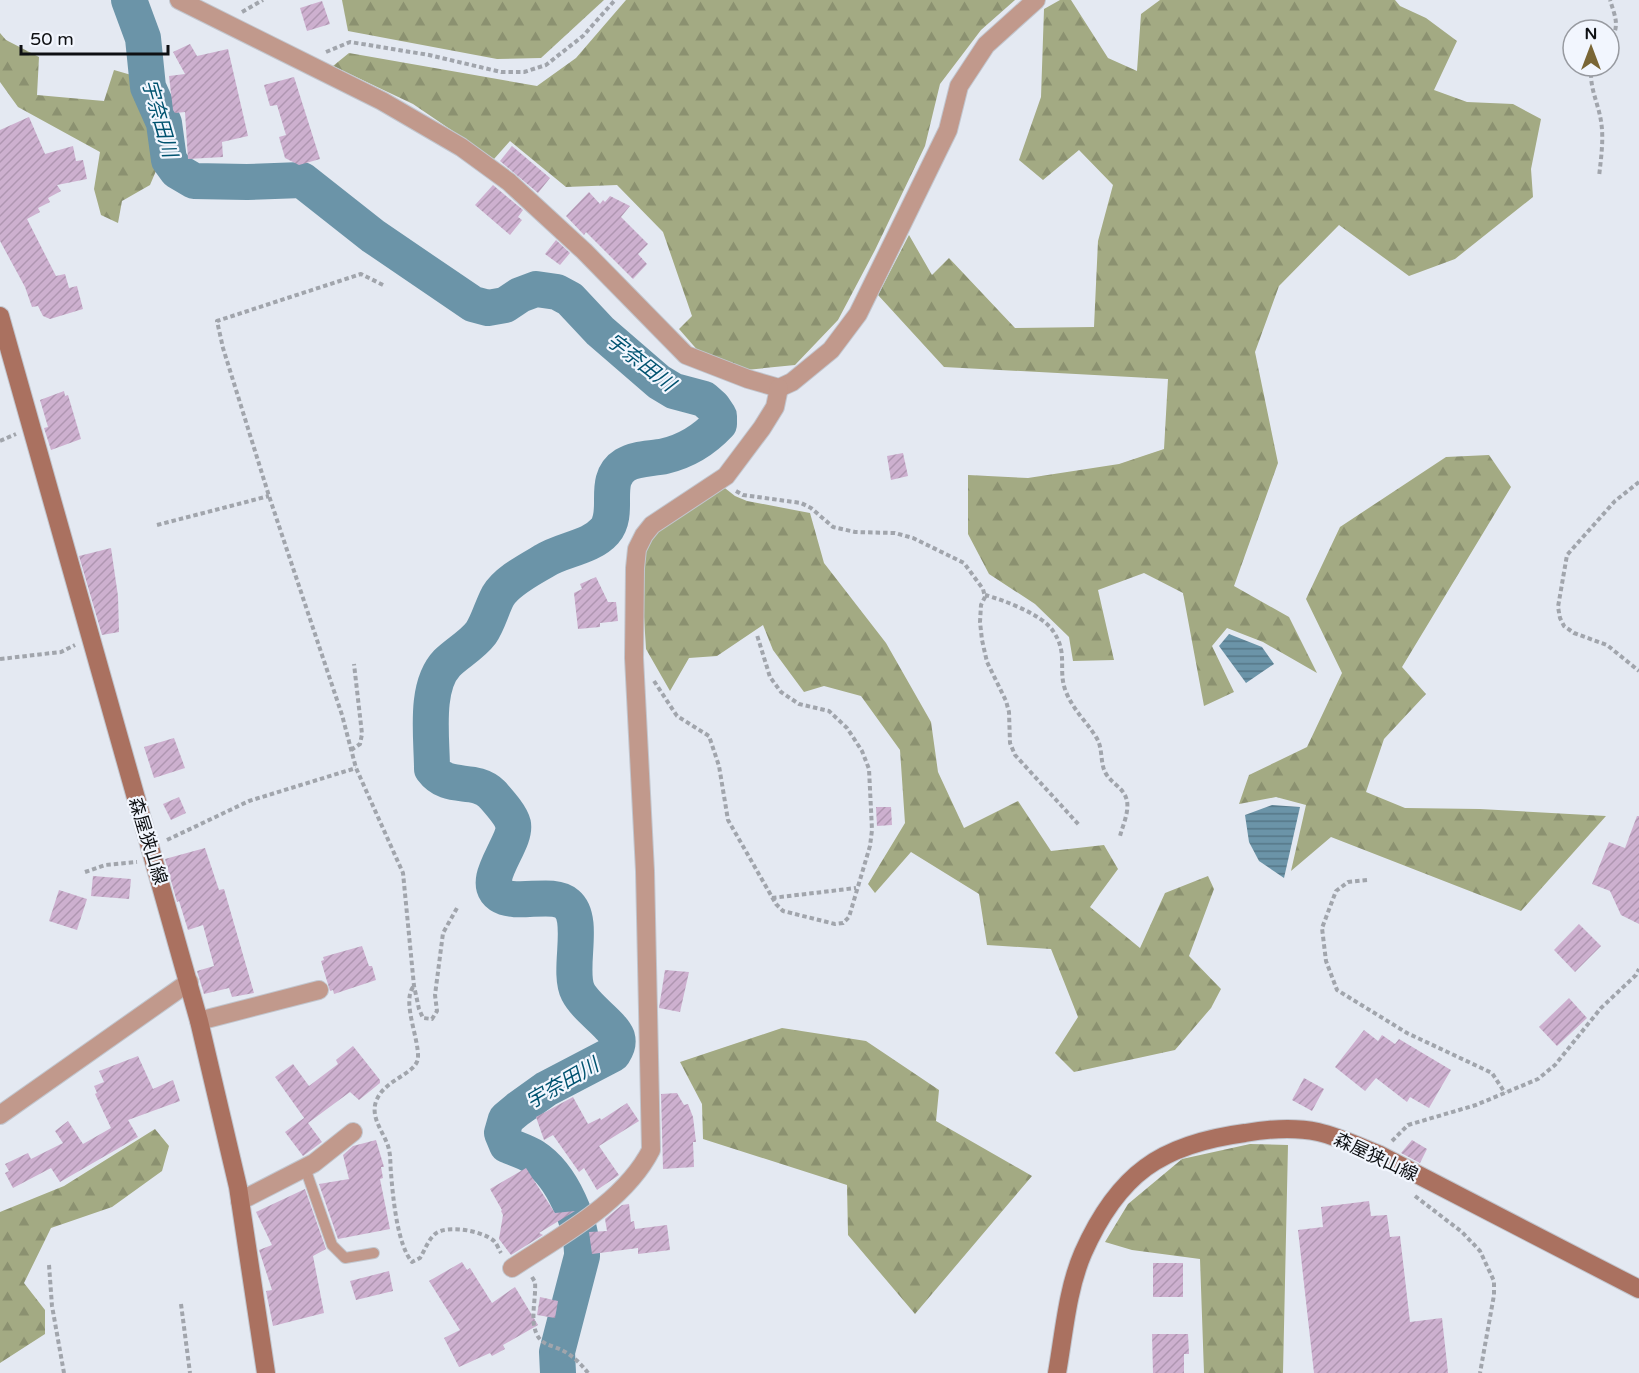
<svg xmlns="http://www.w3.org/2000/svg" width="1639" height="1373" font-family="'Varela Round','Noto Sans JP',sans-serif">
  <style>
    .forest { fill: url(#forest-firs) }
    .water { fill: url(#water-rules) }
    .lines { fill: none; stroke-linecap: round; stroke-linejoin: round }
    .river { stroke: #6b94a8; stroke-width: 36 }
    .building { fill: url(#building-hatch) }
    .service-casing { stroke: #c2c6ce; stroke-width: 12 }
    .minor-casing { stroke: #c2c6ce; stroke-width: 20 }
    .tertiary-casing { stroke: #c2c6ce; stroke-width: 20 }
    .secondary-casing { stroke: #c2c6ce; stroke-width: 20 }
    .path { stroke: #a1a5ac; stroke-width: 4; stroke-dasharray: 4.5 3; stroke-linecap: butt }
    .service { stroke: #c1998c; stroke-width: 10 }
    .minor { stroke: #c1998c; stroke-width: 18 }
    .tertiary { stroke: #c1998c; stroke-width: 18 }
    .secondary { stroke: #aa7160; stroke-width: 18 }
    .labels { text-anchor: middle; stroke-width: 4.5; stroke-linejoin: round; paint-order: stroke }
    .street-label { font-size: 18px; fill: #0e1013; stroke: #f2f6fe }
    .water-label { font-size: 20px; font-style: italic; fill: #005370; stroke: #f2f6fe }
  </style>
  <defs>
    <pattern id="forest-firs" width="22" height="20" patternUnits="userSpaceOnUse" patternTransform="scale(1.5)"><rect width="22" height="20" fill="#a3aa83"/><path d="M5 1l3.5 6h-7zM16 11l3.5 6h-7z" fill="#8b9170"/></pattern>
    <pattern id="water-rules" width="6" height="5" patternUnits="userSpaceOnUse" patternTransform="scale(1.5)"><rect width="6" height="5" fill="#6b94a8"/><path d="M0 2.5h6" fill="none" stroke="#567788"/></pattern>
    <pattern id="building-hatch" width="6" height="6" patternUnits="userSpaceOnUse" patternTransform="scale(1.5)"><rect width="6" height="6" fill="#cdb0cf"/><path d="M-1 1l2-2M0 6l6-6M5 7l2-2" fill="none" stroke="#af96b1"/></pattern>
  </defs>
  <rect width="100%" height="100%" fill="#e4e9f2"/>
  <g class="forest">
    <path d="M342 0H604L541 58 497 59 348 31Z"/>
    <path d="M626 0H1015L981 30 940 84 925 146 875 250 838 320 795 365 746 370 700 353 679 329 692 316 663 232 617 185 566 187 510 141 494 159 413 104 333 66 349 53 537 86 576 58Z"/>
    <path d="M1060 0H1071L1108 58 1137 71 1141 14 1160 0H1395L1400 6 1426 18 1457 41 1434 90 1467 102 1513 104 1541 119 1531 169 1533 197 1455 259 1409 276 1339 225 1279 286 1255 352 1278 463 1234 586 1289 617 1317 673 1263 642 1227 628 1212 646 1234 692 1204 706 1183 593 1144 573 1098 590 1114 660 1073 661 1069 637 1035 604 989 574 968 534V475L1028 478 1119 464 1164 449 1168 379 944 367 878 295 909 235 932 275 949 258 1015 328 1094 327 1098 241 1113 185 1079 150 1043 180 1019 160 1041 97 1044 9Z"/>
    <path d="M0 33 6 40 39 57 37 95 104 101 114 70 159 83 165 101 167 145 150 185 122 201 118 223 101 215 94 189 100 152 18 107 0 82Z"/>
    <path d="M1489 455 1511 487 1402 667 1426 694 1384 739 1366 792 1405 808 1480 809 1606 816 1521 911 1331 837 1291 871 1306 805 1276 797 1239 804 1249 775 1307 747 1342 673 1306 599 1340 527 1446 457Z"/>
    <path d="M721 485 735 496 747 501 810 513 824 563 886 643 931 722 938 772 964 828 1018 801 1051 851 1104 845 1118 869 1090 907 1140 948 1165 893 1208 876 1214 889 1189 956 1221 989 1211 1008 1175 1050 1074 1072 1055 1053 1078 1017 1051 949 987 945 979 894 911 852 875 893 868 884 905 823 900 750 861 696 824 686 804 692 773 650 763 625 717 656 689 658 670 691 646 649 641 568 645 548 659 528Z"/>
    <path d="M782 1028 866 1041 939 1090 936 1121 1032 1176 915 1314 848 1235 847 1185 703 1139 702 1104 680 1062Z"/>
    <path d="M155 1129 169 1146 162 1171 112 1207 51 1228 24 1283 45 1310V1334L0 1363V1212L64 1186Z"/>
    <path d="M1250 1144 1288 1145 1283 1373H1204L1200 1259 1132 1250 1105 1242 1128 1204 1182 1159Z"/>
  </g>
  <g class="water">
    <path d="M1229 634 1262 647 1274 664 1246 683 1219 646Z"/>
    <path d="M1272 805 1300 807 1284 878 1259 861 1249 842 1245 815Z"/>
  </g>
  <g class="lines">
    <path class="river" d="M129 0 143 38 148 87 164 123 169 160 177 171 194 181 247 182 302 180 373 236 473 304 488 308 505 305 520 295 536 289 557 292 570 299 600 331 659 382 674 391 704 399 713 407 719 416V424C704 440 686 451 665 456 652 459 636 458 625 465 601 480 621 512 605 531 590 548 563 549 544 561 529 570 507 581 498 596 492 607 488 623 481 633 472 645 457 653 447 663 424 687 432 738 432 769 449 792 473 776 492 794 498 801 511 815 513 824 517 843 479 881 500 895 517 906 552 891 567 904 586 920 567 970 578 992 586 1008 612 1024 617 1037 619 1044 616 1049 613 1054L546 1089 518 1109 506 1119 502 1133 507 1145C516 1149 526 1152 534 1157 562 1175 583 1224 582 1256L557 1352 558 1373"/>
  </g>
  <g class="building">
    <path d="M322 1 330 24 307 31 300 8Z"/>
    <path d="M190 44 197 56 228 49 248 136 222 142 223 157 188 159 185 112 175 113 173 110 169 76 185 74 173 52Z"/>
    <path d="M294 77 320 159 299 165 285 158 279 137 286 135 277 105 270 106 264 85Z"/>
    <path d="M29 117 45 154 73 146 76 161 83 160 87 179 57 185 61 191 48 198 50 202 38 208 40 212 27 219 56 276 65 274 69 288 77 286 83 309 50 319 43 316 38 306 32 307 25 287 0 241V130Z"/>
    <path d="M512 146 550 178 538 193 500 161Z"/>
    <path d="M493 185 523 210 518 217 522 220 510 235 475 205Z"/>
    <path d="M589 192 600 204 603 200 605 202 610 196 630 206 621 217 648 244 638 254 647 264 633 279 586 232 584 235 566 216Z"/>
    <path d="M556 240 570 253 560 265 545 254Z"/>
    <path d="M64 391 65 396 68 395 81 439 51 450 44 428 48 427 40 400Z"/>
    <path d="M903 453 908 476 891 480 887 456Z"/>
    <path d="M111 548 118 596 119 632 102 635 79 556Z"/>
    <path d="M596 577 608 602H616L618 621 600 623V627L578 629 574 593 582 589 580 584Z"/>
    <path d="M174 738 185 768 154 778 144 747Z"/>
    <path d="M179 797 186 813 171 820 163 804Z"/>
    <path d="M876 807H891L892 825 877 826Z"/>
    <path d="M1637 816H1639V924L1621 915 1610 891 1592 884 1609 842 1625 848Z"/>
    <path d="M205 848 219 890 224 889 254 993 232 997 229 988 204 994 197 971 214 966 203 925 188 930 179 901 177 902 165 859Z"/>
    <path d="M93 876 131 879 129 899 91 896Z"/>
    <path d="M59 890 87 899 77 930 49 921Z"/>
    <path d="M1579 924 1601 946 1575 972 1554 950Z"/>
    <path d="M362 946 369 966H372L376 980 334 994 333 990 330 991 321 961 324 960 323 957Z"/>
    <path d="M665 970 689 972 680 1012 659 1008Z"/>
    <path d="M1569 998 1587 1018 1557 1046 1539 1027Z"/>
    <path d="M1364 1030 1378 1041 1382 1035 1395 1044 1399 1039 1451 1070 1429 1108 1410 1097 1407 1102 1376 1078 1365 1091 1335 1067Z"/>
    <path d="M353 1046 380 1080V1083L359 1100 350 1092 308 1123 322 1142 303 1156 285 1132 304 1118 307 1122 275 1077 293 1064 309 1086 338 1064 336 1060Z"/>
    <path d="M138 1056 153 1089 173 1080 180 1101 128 1120 138 1137 60 1182 51 1168 13 1188 5 1173 9 1171 5 1164 28 1153 31 1159 63 1143 55 1131 68 1121 83 1144 111 1128 95 1094 97 1093 94 1086 104 1082 99 1071Z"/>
    <path d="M1304 1078 1324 1089 1312 1111 1292 1100Z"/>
    <path d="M677 1093 684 1105 688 1104 693 1117 696 1142H693L694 1167 663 1169 661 1094Z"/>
    <path d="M573 1097 588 1124 600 1118 601 1120 627 1103 639 1121 599 1146 619 1175 597 1190 584 1168 579 1172 553 1135 544 1140 536 1117Z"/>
    <path d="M376 1140 384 1167H381L383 1178 380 1179 390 1229 338 1239 319 1184 349 1179 343 1155 353 1146Z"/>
    <path d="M1412 1140 1427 1149 1420 1163 1401 1153Z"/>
    <path d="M526 1168 555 1213 575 1211 539 1233 543 1235 511 1255 499 1239 503 1215 501 1211 502 1210 490 1189Z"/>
    <path d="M305 1189 326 1249 313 1256 324 1313 273 1326 266 1291 272 1290 259 1250 272 1245 256 1212Z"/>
    <path d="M1369 1201 1371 1216 1387 1215 1390 1237 1400 1236 1410 1322 1442 1318 1448 1373H1314L1298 1230 1323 1227 1321 1207Z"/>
    <path d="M629 1204 631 1222 634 1221 635 1229 667 1225 670 1250 638 1254V1248L592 1254 589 1232 607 1231 605 1219 622 1205Z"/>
    <path d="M462 1262 467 1270 470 1268 492 1303 515 1287 538 1325 503 1345 505 1349 492 1356 490 1353 459 1367 444 1338 460 1330 429 1281Z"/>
    <rect x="1153" y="1263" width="30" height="34"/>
    <path d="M389 1271 393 1291 356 1300 350 1281Z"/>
    <path d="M540 1297 558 1301 555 1318 537 1315Z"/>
    <path d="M1152 1334H1188L1189 1354H1184V1373H1153Z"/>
  </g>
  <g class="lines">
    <g class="service-casing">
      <path id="service" d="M305 1168 332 1245 345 1258 374 1253"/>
    </g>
    <g class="minor-casing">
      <g id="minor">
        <path d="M179 0 382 101 461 147 509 182 584 251 686 355 748 379 779 388 792 382 831 350 858 314 948 130 959 86 986 45 1036 0"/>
        <path d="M199 1021 319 990"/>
        <path d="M240 1201 314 1163 353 1132"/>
        <path d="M512 1268C560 1236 624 1203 651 1150L645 871 634 658 635 568 637 549 644 535 652 525 726 476 762 428 775 407 779 388"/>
      </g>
    </g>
    <g class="tertiary-casing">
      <path id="tertiary" d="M0 1115 189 982"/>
    </g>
    <g class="secondary-casing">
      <g id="secondary">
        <path d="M0 316 199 1021 238 1187 266 1373"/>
        <path d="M1057 1373C1064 1334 1067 1290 1083 1253 1118 1174 1161 1144 1245 1133 1268 1129 1295 1127 1318 1132 1339 1137 1358 1146 1378 1154L1639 1289"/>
      </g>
    </g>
    <g class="path">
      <path d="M242 12 263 0"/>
      <path d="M1609 44C1620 26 1616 19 1610 0"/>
      <path d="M326 52 350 42 429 55 501 72H524L546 65 583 36 615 0"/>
      <path d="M1592 66C1588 85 1598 102 1601 121 1604 139 1601 158 1599 177"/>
      <path d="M383 285 361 274 217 321 223 348 269 496 342 715 356 768 403 873 414 986 419 1009 423 1018 432 1019 437 1011 435 995 443 933 457 908"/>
      <path d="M0 441 16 434"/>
      <path d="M1639 482 1615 501 1567 555 1558 607 1560 618 1564 626 1574 633 1607 645 1639 671"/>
      <path d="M736 491 743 495 801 503 811 508 833 527 855 532 895 533 913 538 964 563 983 589 985 597 981 605 980 622 982 640 987 662 1006 701 1009 712 1010 743 1015 755 1080 826"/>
      <path d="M157 525 269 496"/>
      <path d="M985 595C1003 600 1042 614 1053 631 1069 654 1057 670 1066 692 1074 711 1086 721 1096 737 1103 747 1100 762 1105 772 1111 784 1124 787 1127 801 1129 812 1123 825 1120 836"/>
      <path d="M0 659 61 652 75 645"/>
      <path d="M654 681 677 716 709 736 719 766 728 820 776 904 783 911 835 924 843 923 849 917 870 846 872 830 869 769 862 751 847 728 829 711 799 704 781 692 770 677 757 635"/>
      <path d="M351 750 360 744 362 734 354 664"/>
      <path d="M167 840 249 801 356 768"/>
      <path d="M85 872 105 865 137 862"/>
      <path d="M1367 880 1348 882 1336 891 1322 928 1326 961 1337 990 1407 1033 1492 1073 1505 1093"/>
      <path d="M772 898 856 888"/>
      <path d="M413 987C402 1003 419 1038 418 1058 416 1074 386 1079 377 1099 369 1116 383 1131 388 1146 391 1155 390 1164 391 1173 393 1197 397 1244 412 1262L420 1258C425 1250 428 1240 435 1234 447 1224 483 1231 494 1241 497 1244 499 1250 501 1253"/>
      <path d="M1392 1141 1408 1125 1476 1105 1538 1079 1555 1065 1601 1008 1636 975 1639 969"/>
      <path d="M1415 1196 1462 1232 1480 1251 1494 1281V1295L1480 1373"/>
      <path d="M49 1265 52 1306 64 1373"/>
      <path d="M532 1277 535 1282C536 1296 532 1311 534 1325 538 1348 552 1343 567 1353 576 1359 582 1365 588 1373"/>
      <path d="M181 1304 190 1373"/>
    </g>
    <use href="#service" class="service"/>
    <use href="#minor" class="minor"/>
    <use href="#tertiary" class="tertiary"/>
    <use href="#secondary" class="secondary"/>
  </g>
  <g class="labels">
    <g class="street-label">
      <text transform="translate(148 841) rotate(73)" y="6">森屋狭山線</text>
      <text transform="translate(1376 1157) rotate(25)" y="6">森屋狭山線</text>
    </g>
    <g class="water-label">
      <text transform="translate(160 118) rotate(74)" y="7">宇奈田川</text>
      <text transform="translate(641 362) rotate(38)" y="7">宇奈田川</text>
      <text transform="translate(562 1083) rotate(-30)" y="7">宇奈田川</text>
    </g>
  </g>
  <g transform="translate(1591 48)"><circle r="28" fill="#f2f6fe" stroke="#979aa0" stroke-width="1.5"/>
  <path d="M0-4.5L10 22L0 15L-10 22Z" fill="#7a6635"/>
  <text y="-9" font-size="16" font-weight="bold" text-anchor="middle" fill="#0e1013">N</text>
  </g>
  <path d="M21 45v9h147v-9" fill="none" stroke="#0e1013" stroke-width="3"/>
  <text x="30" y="45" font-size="18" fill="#0e1013" stroke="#f2f6fe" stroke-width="4.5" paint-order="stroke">50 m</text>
</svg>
